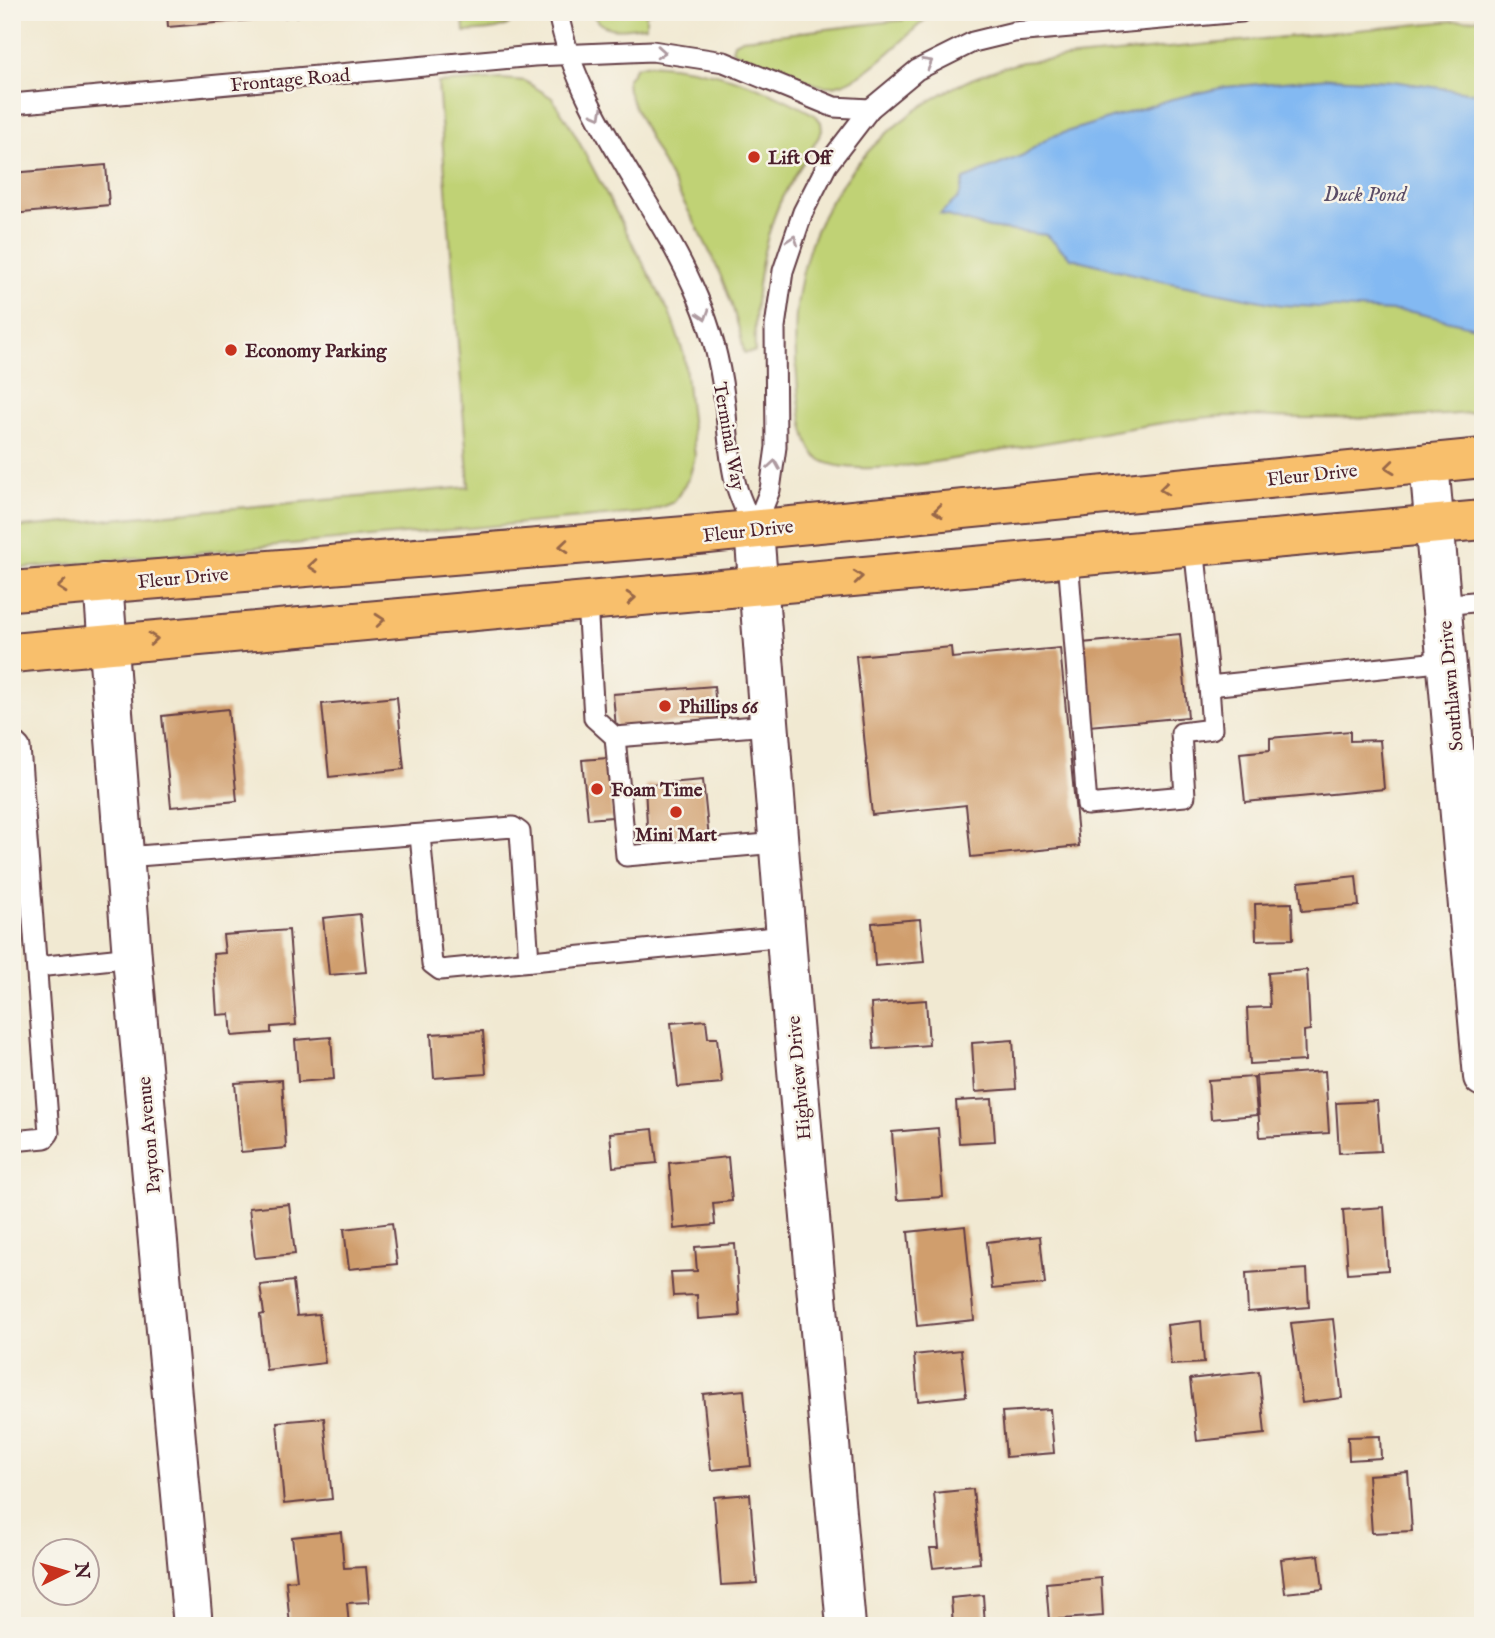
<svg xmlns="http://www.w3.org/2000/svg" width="1495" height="1638" font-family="'IM FELL English',serif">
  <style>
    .green { fill: #c0d275; stroke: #857850; stroke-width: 2 }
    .water { fill: #83b9f2; stroke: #666c8e; stroke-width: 2 }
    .building { fill: #d09e6d }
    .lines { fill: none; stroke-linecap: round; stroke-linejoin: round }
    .service-casing { stroke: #633d44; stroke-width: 23 }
    .minor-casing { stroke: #633d44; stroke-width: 42 }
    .primary-casing { stroke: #633d44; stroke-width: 42 }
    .service { stroke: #fff; stroke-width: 19 }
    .minor { stroke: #fff; stroke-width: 38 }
    .primary { stroke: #f8bf6c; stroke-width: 38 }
    .oneway { stroke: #ae9aa0 }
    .oneway2 { stroke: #986748 }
    .poi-dot { fill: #c8321e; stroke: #f7f3e8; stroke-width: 2.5 }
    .labels { text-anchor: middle; stroke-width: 5; stroke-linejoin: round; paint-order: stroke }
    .street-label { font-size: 19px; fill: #4a1f2b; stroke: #f7f3e8 }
    .poi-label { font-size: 19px; font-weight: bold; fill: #4a1f2b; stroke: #f7f3e8; text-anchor: start }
    .water-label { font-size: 21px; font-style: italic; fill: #5b4d67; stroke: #f7f3e8 }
  </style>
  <rect width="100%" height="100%" fill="#f7f3e8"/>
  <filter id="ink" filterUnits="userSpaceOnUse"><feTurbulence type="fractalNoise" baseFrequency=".0143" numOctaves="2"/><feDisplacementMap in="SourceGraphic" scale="14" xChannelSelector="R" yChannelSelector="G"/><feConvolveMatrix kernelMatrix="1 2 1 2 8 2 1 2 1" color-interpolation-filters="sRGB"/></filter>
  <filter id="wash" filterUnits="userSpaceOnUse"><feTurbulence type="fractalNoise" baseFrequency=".00686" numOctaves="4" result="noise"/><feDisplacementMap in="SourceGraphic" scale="28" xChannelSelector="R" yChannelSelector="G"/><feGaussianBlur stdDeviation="1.57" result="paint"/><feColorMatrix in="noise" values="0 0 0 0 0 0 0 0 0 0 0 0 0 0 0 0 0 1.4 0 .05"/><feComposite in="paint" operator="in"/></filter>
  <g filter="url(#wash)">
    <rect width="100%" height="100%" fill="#f1e9d2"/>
    <g class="green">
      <path d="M463 12H519C509 33 485 30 464 32Z"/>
      <path d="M591 12H652L646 13V26C622 28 605 36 591 12Z"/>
      <path d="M902 12H939L927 18C903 38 859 88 827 86 810 86 797 75 782 69 766 62 747 59 732 50L734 43 742 39 903 20Z"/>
      <path d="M1483 18V412C1426 417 1368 419 1311 418 1277 418 1242 414 1210 417 1141 424 1072 439 1004 450 964 457 849 482 818 458 796 441 794 341 796 314 799 288 805 257 815 233 852 146 932 84 1023 62Z"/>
      <path d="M649 64C713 68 759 84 815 115L821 122 822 131C809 155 792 177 780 202 760 248 753 303 755 352L744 353C728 257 663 180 628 91L627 80 636 67Z"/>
      <path d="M502 79 525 81 552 98 571 127 670 314 684 355 695 457 689 478 674 502 649 512 12 569V528L469 487 438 83Z"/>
    </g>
    <path class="water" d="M1329 78 1392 81 1483 94V329L1412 312 1281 305 1161 281 1071 258 1046 235 989 228 940 214 959 197 964 179 1023 155 1050 137 1172 99 1225 87Z"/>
    <g id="blocks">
      <g class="building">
        <path d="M167 12H299V16L168 27Z"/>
        <path d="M106 165 109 205 12 214V173Z"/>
        <path d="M1180 634 1188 717 1089 726 1082 643Z"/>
        <path d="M951 647 952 658 1060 648 1079 846 971 857 966 805 872 815 856 656Z"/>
        <path d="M714 686 717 719 616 728 613 694Z"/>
        <path d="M397 697 404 769 329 777 322 704Z"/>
        <path d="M228 709 237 801 171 807 162 716Z"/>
        <path d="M1350 731V741L1380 740 1384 789 1245 802 1240 753 1270 750V738Z"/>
        <path d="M608 758 612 817 588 819 582 760Z"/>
        <path d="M703 780 709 839 648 846 645 785Z"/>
        <path d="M1356 876 1359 906 1302 911 1299 882Z"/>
        <path d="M1292 903 1293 939 1256 940 1255 904Z"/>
        <path d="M360 914 366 972 329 975 323 918Z"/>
        <path d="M920 919 924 962 875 966 872 923Z"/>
        <path d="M289 930 296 1025 271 1027V1033L232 1036 230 1014 217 1015 213 954 225 953 223 935Z"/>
        <path d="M1307 970 1310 1030 1304 1031 1305 1061 1250 1064 1247 1008 1270 1007 1268 973Z"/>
        <path d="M926 1000 929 1045 874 1049 871 1004Z"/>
        <path d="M706 1020 708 1038H717L722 1083 678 1087 671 1023Z"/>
        <path d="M483 1031 486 1074 434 1078 431 1034Z"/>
        <path d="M331 1037 334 1079 298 1082 295 1040Z"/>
        <path d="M1013 1040 1016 1089 975 1092 972 1043Z"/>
        <path d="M1325 1071 1329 1133 1260 1137 1256 1076Z"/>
        <path d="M1254 1077 1257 1115 1211 1119 1208 1080Z"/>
        <path d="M282 1080 286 1148 241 1152 235 1083Z"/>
        <path d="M992 1099 995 1141 959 1143 956 1101Z"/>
        <path d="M1377 1101 1381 1151 1339 1153 1336 1103Z"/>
        <path d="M938 1128 943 1197 897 1200 892 1132Z"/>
        <path d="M653 1129 657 1163 613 1167 610 1133Z"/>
        <path d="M728 1157 732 1201 713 1203 715 1225 674 1229 669 1163Z"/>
        <path d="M289 1204 295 1254 255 1258 249 1208Z"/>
        <path d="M1384 1207 1388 1270 1348 1273 1343 1210Z"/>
        <path d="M392 1223 397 1264 349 1269 344 1229Z"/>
        <path d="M965 1226 974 1320 917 1326 908 1232Z"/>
        <path d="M1040 1236 1045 1284 992 1289 987 1242Z"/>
        <path d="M735 1244 740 1316 698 1319 697 1295 673 1296 671 1272 697 1271 695 1247Z"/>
        <path d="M1307 1269 1309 1307 1248 1312 1246 1273Z"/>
        <path d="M293 1281 297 1316 319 1314 325 1363 266 1370 260 1315 264 1314 260 1285Z"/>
        <path d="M1333 1319 1342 1398 1302 1403 1291 1323Z"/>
        <path d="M1201 1321 1204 1363 1171 1365 1167 1325Z"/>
        <path d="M961 1350 966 1396 918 1401 914 1355Z"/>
        <path d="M1259 1371 1265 1434 1197 1441 1190 1379Z"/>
        <path d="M744 1390 751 1466 711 1470 703 1394Z"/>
        <path d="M1050 1409 1054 1453 1006 1457 1002 1412Z"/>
        <path d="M324 1418 332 1499 284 1504 277 1422Z"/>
        <path d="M1380 1436 1381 1458 1349 1460 1348 1437Z"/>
        <path d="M1408 1472 1412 1531 1372 1533 1368 1475Z"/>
        <path d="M973 1489 980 1563 933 1568 930 1548H939L934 1493Z"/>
        <path d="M750 1494 757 1583 721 1585 714 1497Z"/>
        <path d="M341 1532 344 1568 366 1567 369 1602 347 1603 349 1626H290L286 1581 297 1580 292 1537Z"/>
        <path d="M1319 1555 1323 1589 1285 1593 1281 1559Z"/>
        <path d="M1101 1578 1103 1616 1049 1620 1046 1583Z"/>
        <path d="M983 1595 985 1626H953L951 1598Z"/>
      </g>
    </g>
  </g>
  <g filter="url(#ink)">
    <use href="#blocks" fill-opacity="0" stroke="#633d44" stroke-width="2"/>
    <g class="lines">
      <g class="service-casing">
        <g id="service">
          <path d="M558 12C577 117 658 201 698 298 711 328 720 363 724 396 728 426 728 456 736 485 740 500 748 515 754 530"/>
          <path d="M12 104 534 56 652 51 724 62 834 107 870 109"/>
          <path d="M754 530 770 490 776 447 775 327 783 271 803 212 827 165 870 109 917 70 973 42 1014 32 1241 12"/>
          <path d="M1194 546 1209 686 1448 661"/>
          <path d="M1068 558 1087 805 1185 796 1181 733 1212 729 1209 686"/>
          <path d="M587 602 594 718 615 737 626 856 778 843"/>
          <path d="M1443 605 1483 601"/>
          <path d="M615 737 769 725"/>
          <path d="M12 739 20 747 49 1133 45 1138 12 1141"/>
          <path d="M1457 767 1483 765"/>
          <path d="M420 835 432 964 440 970 786 936"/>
          <path d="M125 857 513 827 520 832 529 961"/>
          <path d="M37 967 132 957"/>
        </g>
      </g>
      <g class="minor-casing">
        <g id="minor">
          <path d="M1429 463 1483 1077"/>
          <path d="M754 530 791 1001 846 1626"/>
          <path d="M103 583 132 957 193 1626"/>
        </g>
      </g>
      <g class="primary-casing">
        <g id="primary">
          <path d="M12 591 698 535 1483 458"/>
          <path d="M12 653 1483 520"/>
        </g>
      </g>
      <use href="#service" class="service"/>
      <use href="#minor" class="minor"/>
      <use href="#primary" class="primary"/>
    </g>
    <defs><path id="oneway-chevron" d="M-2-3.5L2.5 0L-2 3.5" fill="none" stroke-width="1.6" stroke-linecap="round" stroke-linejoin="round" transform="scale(1.75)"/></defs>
    <g class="oneway">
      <use href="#oneway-chevron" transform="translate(661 52) rotate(4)"/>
      <use href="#oneway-chevron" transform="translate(928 63) rotate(-30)"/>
      <use href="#oneway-chevron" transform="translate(598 114) rotate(61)"/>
      <use href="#oneway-chevron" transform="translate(793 240) rotate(-71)"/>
      <use href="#oneway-chevron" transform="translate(704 315) rotate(72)"/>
      <use href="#oneway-chevron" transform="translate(774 465) rotate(-81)"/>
    </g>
    <g class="oneway2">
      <use href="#oneway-chevron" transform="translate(1390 467) rotate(174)"/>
      <use href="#oneway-chevron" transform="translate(1164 489) rotate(174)"/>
      <use href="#oneway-chevron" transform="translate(938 511) rotate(174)"/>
      <use href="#oneway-chevron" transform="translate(564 546) rotate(175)"/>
      <use href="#oneway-chevron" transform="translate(313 566) rotate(175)"/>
      <use href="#oneway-chevron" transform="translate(858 577) rotate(-5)"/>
      <use href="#oneway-chevron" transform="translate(62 587) rotate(175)"/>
      <use href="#oneway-chevron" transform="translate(631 598) rotate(-5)"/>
      <use href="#oneway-chevron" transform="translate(380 620) rotate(-5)"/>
      <use href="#oneway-chevron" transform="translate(153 639) rotate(-5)"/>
    </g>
  </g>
  <g class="poi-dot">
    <circle cx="754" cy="157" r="7"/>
    <circle cx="231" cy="350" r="7"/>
    <circle cx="665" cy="706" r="7"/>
    <circle cx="597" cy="789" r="7"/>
    <circle cx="676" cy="812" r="7"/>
  </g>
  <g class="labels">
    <g class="street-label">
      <text transform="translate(290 79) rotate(-5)" y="7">Frontage Road</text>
      <text transform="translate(730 436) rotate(80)" y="7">Terminal Way</text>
      <text transform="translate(1312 474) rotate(-6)" y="7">Fleur Drive</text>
      <text transform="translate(748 530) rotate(-6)" y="7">Fleur Drive</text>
      <text transform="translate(183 577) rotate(-5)" y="7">Fleur Drive</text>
      <text transform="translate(1450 686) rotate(-95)" y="7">Southlawn Drive</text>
      <text transform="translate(798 1078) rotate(-95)" y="7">Highview Drive</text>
      <text transform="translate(148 1135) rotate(-95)" y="7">Payton Avenue</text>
    </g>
    <g class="poi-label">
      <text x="768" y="164">Lift Off</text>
      <text x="245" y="357">Economy Parking</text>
      <text x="679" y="713">Phillips 66</text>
      <text x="611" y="796">Foam Time</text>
      <text x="676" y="841" text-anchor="middle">Mini Mart</text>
    </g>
    <g class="water-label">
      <text x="1365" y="201">Duck Pond</text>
    </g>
  </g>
  <rect width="1495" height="1638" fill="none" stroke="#f7f3e8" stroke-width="42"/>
  <g transform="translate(66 1572) rotate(85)"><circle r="33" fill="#f7f3e8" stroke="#b29e9c" stroke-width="2"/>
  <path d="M0-5L12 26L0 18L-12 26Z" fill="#c8321e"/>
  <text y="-10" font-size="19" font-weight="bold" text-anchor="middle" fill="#4a1f2b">N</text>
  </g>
</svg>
